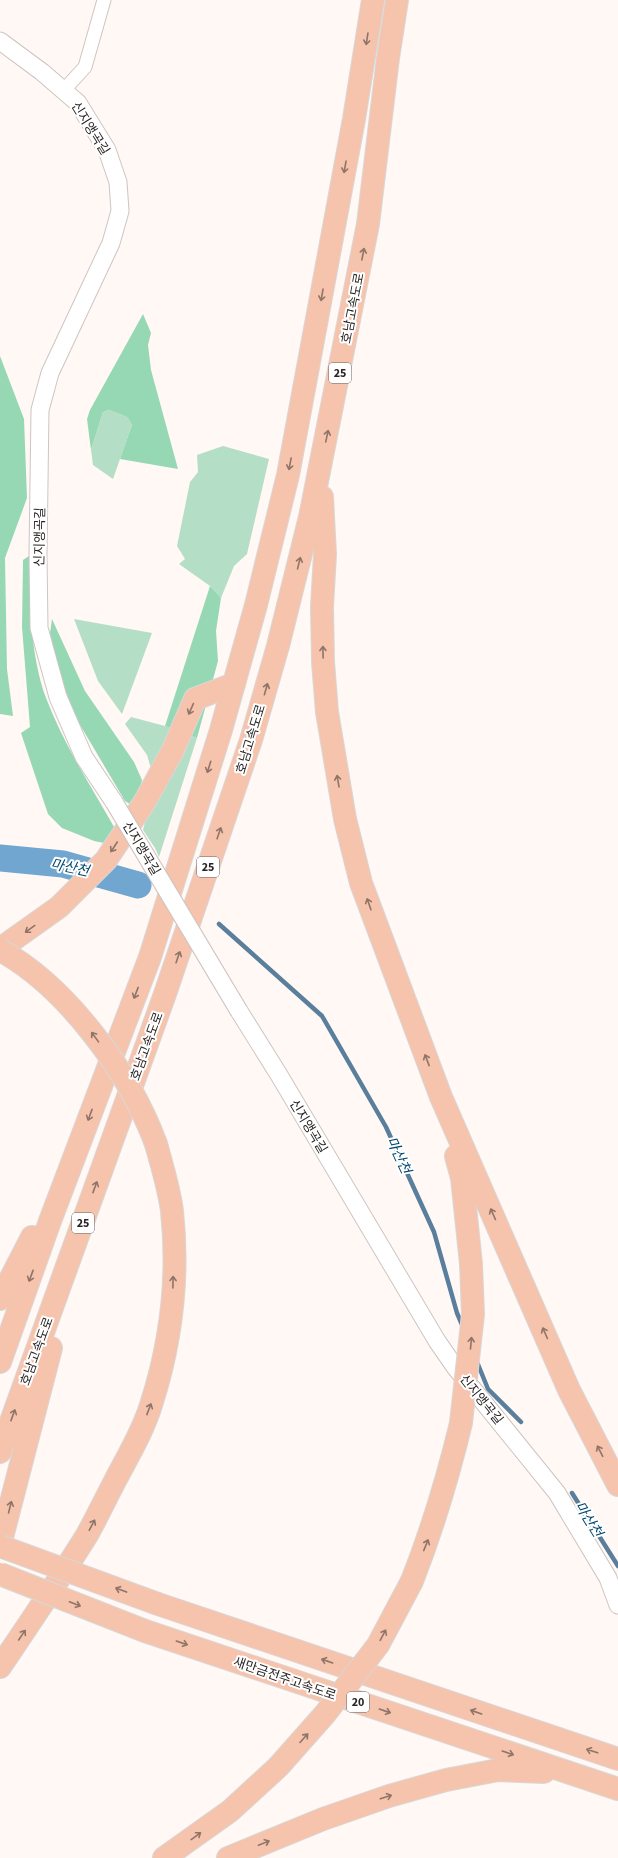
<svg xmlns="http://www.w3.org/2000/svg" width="618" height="1858" font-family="'Source Sans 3','Noto Sans KR',sans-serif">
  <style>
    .green { fill: #b4dfc6 }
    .forest { fill: #97d8b4 }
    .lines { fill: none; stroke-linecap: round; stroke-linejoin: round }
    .stream { stroke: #5a7f9c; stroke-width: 4.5 }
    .river { stroke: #70a6cf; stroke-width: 27 }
    .minor-casing { stroke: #cec5c2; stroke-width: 15 }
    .tertiary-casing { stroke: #cec5c2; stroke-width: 19 }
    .motorway-casing { stroke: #d8d8d8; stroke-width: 24 }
    .minor { stroke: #fff; stroke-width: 13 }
    .tertiary { stroke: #fff; stroke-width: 17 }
    .motorway { stroke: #f6c3ac; stroke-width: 22 }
    .tertiary-bridge-casing { stroke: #cec5c2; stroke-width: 19; stroke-linecap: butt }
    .motorway-bridge-casing { stroke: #d8d8d8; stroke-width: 24; stroke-linecap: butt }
    .tertiary-bridge { stroke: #fff; stroke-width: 17 }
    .motorway-bridge { stroke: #f6c3ac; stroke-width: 22 }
    .oneway { stroke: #8f7468 }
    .labels { text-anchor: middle; stroke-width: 4; stroke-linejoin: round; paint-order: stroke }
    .shield { fill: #fff; stroke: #686666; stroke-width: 1 }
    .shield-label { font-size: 12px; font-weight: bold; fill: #282524 }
    .street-label { font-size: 13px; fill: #282524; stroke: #fff }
    .water-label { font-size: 14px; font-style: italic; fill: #01486f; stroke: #fff }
  </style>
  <rect width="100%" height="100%" fill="#fff8f5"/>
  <g class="green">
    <path d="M109 410 127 417 132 425 113 479 93 465 91 450 103 412Z"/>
    <path d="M223 446 269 459 247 554 234 566 221 598 210 586 179 564 185 559 177 546 190 482 198 472 197 455Z"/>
    <path d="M74 619 152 633 122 714 98 681Z"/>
    <path d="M131 717 165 726 197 738 159 857 155 848 143 830 155 782 147 755 125 724Z"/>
  </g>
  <g class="forest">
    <path d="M143 314 151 333 148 345 151 370 178 469 120 459 132 425 127 417 109 410 103 412 91 450 87 419 90 410Z"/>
    <path d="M0 356 24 419 27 498 5 558 7 669 13 716 0 714Z"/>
    <path d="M29 556C30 603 30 654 46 698 65 748 96 794 122 841L119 846 94 841 62 828 48 814 21 733 30 727 22 627 23 560Z"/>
    <path d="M210 586 221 598 216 631 218 661 197 738 165 726Z"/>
    <path d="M52 619 85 691 134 762 142 780 136 808 125 801 76 718 62 681 50 633Z"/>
  </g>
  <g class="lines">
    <g class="stream">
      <path d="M219 924 322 1016 386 1127 434 1232 457 1313 463 1327"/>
      <path d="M477 1362 488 1389 521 1422"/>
      <path d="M572 1493 618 1566"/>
    </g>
    <path class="river" d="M0 858 63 864 138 885"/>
    <g class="minor-casing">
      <path id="minor" d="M64 90 85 67 104 0"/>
    </g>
    <g class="tertiary-casing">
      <g id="tertiary">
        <path d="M0 41 42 72 78 103 107 150 118 182 120 211 111 243 50 373 40 410 38 555 39 628 58 697 84 757 114 802"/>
        <path d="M239 1011 279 1075 437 1341 455 1367 557 1493 608 1578 618 1605"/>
      </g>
    </g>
    <g class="motorway-casing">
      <g id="motorway">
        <path d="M322 497 325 554 322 607 323 662 327 712 345 819 361 883 441 1097 569 1390 618 1485"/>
        <path d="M0 949 59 907 106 860 144 803 173 750 195 699 234 684"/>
        <path d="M456 1156 462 1178 471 1264"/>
        <path d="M0 1299 32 1237"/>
        <path d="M0 1362 50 1221 150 957 221 730 256 605 288 475 354 119 373 0"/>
        <path d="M0 1452 165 994 251 740 278 646 310 517 368 224 388 58 397 0"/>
        <path d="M0 1545 51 1348"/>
        <path d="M412 1581C432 1530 448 1477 461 1423"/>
        <path d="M158 1604 618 1759"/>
        <path d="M145 1631 618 1789"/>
        <path d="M0 1667C29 1624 59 1580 87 1535 97 1517 106 1498 116 1479 128 1456 143 1431 151 1405 171 1343 179 1277 172 1211 169 1188 162 1166 156 1144"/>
        <path d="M164 1858 230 1811 278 1767"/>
        <path d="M228 1858 323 1819 389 1796 446 1780 498 1770 544 1772"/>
      </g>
    </g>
    <use href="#minor" class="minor"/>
    <use href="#tertiary" class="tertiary"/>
    <use href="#motorway" class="motorway"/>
    <g class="tertiary-bridge-casing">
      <path id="tertiary-bridge" d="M114 802 239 1011"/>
    </g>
    <g class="motorway-bridge-casing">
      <g id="motorway-bridge">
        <path d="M0 950C67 987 130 1073 156 1144"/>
        <path d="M461 1423 473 1314 471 1264"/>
        <path d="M0 1546 158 1604"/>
        <path d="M0 1574 145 1631"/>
        <path d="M278 1767 325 1714 378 1645 412 1581"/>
      </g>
    </g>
    <use href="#tertiary-bridge" class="tertiary-bridge"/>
    <use href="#motorway-bridge" class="motorway-bridge"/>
  </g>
  <defs><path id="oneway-shaft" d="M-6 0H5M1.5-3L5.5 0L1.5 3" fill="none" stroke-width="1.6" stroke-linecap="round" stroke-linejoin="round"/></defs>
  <g class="oneway">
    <use href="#oneway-shaft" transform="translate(367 39) rotate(99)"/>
    <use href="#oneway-shaft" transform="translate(345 167) rotate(100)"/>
    <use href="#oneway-shaft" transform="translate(363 254) rotate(-79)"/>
    <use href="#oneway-shaft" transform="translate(322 295) rotate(100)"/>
    <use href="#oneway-shaft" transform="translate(327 436) rotate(-78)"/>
    <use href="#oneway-shaft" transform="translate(290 464) rotate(101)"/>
    <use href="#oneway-shaft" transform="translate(299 563) rotate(-76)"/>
    <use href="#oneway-shaft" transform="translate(323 652) rotate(-91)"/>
    <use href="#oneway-shaft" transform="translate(266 689) rotate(-74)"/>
    <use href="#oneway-shaft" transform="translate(191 709) rotate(114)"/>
    <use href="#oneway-shaft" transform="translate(209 767) rotate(107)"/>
    <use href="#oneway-shaft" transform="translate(338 781) rotate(-100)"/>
    <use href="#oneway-shaft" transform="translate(219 833) rotate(-71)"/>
    <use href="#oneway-shaft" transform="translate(114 847) rotate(123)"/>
    <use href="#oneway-shaft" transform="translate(369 904) rotate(-109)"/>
    <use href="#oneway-shaft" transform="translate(30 929) rotate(144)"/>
    <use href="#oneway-shaft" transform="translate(178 957) rotate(-71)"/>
    <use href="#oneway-shaft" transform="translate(136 993) rotate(111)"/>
    <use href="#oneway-shaft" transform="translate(95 1037) rotate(-126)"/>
    <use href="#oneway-shaft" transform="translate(427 1060) rotate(-111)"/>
    <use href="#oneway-shaft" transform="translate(90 1115) rotate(110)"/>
    <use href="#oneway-shaft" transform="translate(95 1187) rotate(-70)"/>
    <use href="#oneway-shaft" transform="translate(493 1214) rotate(-114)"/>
    <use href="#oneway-shaft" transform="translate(31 1276) rotate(110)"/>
    <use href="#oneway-shaft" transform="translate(173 1282) rotate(-89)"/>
    <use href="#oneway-shaft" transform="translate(545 1333) rotate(-114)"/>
    <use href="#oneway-shaft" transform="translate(471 1343) rotate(-85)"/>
    <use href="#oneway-shaft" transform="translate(149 1409) rotate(-69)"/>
    <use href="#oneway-shaft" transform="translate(13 1415) rotate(-70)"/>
    <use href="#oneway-shaft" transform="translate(600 1451) rotate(-117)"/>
    <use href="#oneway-shaft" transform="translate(10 1507) rotate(-76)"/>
    <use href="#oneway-shaft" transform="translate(92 1525) rotate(-62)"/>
    <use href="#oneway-shaft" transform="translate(426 1545) rotate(-68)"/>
    <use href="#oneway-shaft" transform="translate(121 1590) rotate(-160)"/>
    <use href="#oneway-shaft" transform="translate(75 1604) rotate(21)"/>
    <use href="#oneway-shaft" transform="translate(22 1635) rotate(-56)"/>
    <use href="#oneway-shaft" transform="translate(383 1635) rotate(-62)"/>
    <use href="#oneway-shaft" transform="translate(182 1643) rotate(19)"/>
    <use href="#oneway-shaft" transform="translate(327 1661) rotate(-161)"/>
    <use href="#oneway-shaft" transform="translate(385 1711) rotate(19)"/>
    <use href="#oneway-shaft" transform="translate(476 1712) rotate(-161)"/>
    <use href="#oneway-shaft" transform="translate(304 1738) rotate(-48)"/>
    <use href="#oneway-shaft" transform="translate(592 1751) rotate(-162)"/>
    <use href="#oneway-shaft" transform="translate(508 1753) rotate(19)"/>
    <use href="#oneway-shaft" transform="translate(386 1797) rotate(-18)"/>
    <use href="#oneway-shaft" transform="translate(196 1836) rotate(-36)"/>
    <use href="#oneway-shaft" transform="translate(264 1843) rotate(-22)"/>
  </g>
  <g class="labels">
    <g class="shield">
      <rect x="329" y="363" width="22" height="20" rx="3"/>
      <rect x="197" y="857" width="22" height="20" rx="3"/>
      <rect x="72" y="1213" width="22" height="20" rx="3"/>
      <rect x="347" y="1692" width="22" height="20" rx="3"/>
    </g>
    <g class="shield-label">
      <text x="340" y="377">25</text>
      <text x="208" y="871">25</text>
      <text x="83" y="1227">25</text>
      <text x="358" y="1706">20</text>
    </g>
    <g class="street-label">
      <text transform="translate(91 128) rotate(58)" y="5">신지앵곡길</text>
      <text transform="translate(352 308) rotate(-79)" y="5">호남고속도로</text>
      <text transform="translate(39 537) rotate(-89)" y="5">신지앵곡길</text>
      <text transform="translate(250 739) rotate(-73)" y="5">호남고속도로</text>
      <text transform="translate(142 848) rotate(59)" y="5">신지앵곡길</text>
      <text transform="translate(146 1046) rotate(-70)" y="5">호남고속도로</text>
      <text transform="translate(309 1126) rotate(59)" y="5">신지앵곡길</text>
      <text transform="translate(36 1351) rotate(-70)" y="5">호남고속도로</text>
      <text transform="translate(482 1399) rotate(51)" y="5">신지앵곡길</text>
      <text transform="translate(285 1678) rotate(19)" y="5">새만금전주고속도로</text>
    </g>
    <g class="water-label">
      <text transform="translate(70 867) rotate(12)" y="5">마산천</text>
      <text transform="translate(399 1155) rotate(65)" y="5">마산천</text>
      <text transform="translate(589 1519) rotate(58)" y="5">마산천</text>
    </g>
  </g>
</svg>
